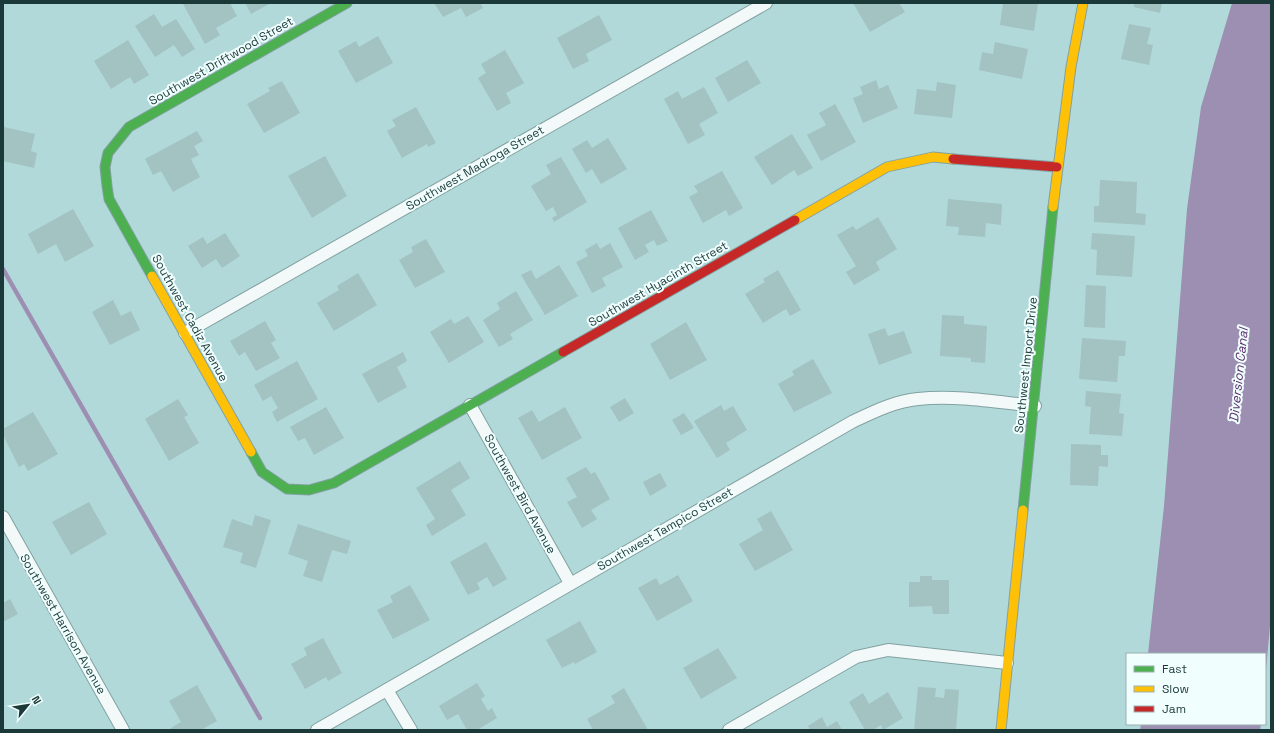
<svg xmlns="http://www.w3.org/2000/svg" width="1274" height="733" font-family="'Space Grotesk',sans-serif">
  <style>
    .water { fill: #9c8fb2 }
    .lines { fill: none; stroke-linecap: round; stroke-linejoin: round }
    .stream { stroke: #9c8fb2; stroke-width: 4.5 }
    .building { fill: #a3c2c2 }
    .street-casing { stroke: #82a1a1; stroke-width: 14 }
    .fast-casing { stroke: #82a1a1; stroke-width: 11 }
    .slow-casing { stroke: #82a1a1; stroke-width: 11 }
    .jam-casing { stroke: #82a1a1; stroke-width: 11 }
    .street { stroke: #f3f9f9; stroke-width: 12 }
    .fast { stroke: #4caf50; stroke-width: 9 }
    .slow { stroke: #ffc107; stroke-width: 9 }
    .jam { stroke: #c62828; stroke-width: 9 }
    .labels { text-anchor: middle; stroke-width: 4; stroke-linejoin: round; paint-order: stroke }
    .street-label { font-size: 12px; fill: #1b3939; stroke: #f1fefe }
    .water-label { font-size: 13px; font-style: italic; fill: #5c2e6f; stroke: #f1fefe }
  </style>
  <rect width="100%" height="100%" fill="#b2d9d9"/>
  <g class="water">
    <path d="M1232 3H1271V616L1265 680V654H1148L1164 506 1187 209 1201 107Z"/>
    <path d="M1141 724H1261L1260 730H1140Z"/>
  </g>
  <g class="lines">
    <path class="stream" d="M3 269 260 718"/>
  </g>
  <g class="building">
    <path d="M185 3H230L237 16 216 28 220 35 205 44 183 4Z"/>
    <path d="M245 3H271L251 14Z"/>
    <path d="M434 3H480L483 8 466 17 461 8 443 17Z"/>
    <path d="M853 3H899L905 12 870 32Z"/>
    <path d="M1003 3H1038L1034 31 1000 25Z"/>
    <path d="M1134 3H1162L1160 13 1134 7Z"/>
    <path d="M154 14 162 27 176 19 195 49 182 57 174 45 155 57 135 26Z"/>
    <path d="M599 15 612 40 586 54 589 61 573 69 557 38Z"/>
    <path d="M1129 24 1151 28 1147 44 1153 45 1149 65 1121 59Z"/>
    <path d="M378 36 393 63 356 83 338 51 356 41 359 47Z"/>
    <path d="M128 40 149 75 134 84 130 77 111 89 94 61Z"/>
    <path d="M995 42 1028 49 1022 79 979 70 982 52 993 54Z"/>
    <path d="M505 50 524 83 506 93 511 103 497 111 478 78 486 73 481 64Z"/>
    <path d="M747 60 761 83 728 102 715 78Z"/>
    <path d="M876 80 879 89 888 85 898 108 863 123 853 98 863 94 860 87Z"/>
    <path d="M282 81 300 113 264 133 247 104 270 91 268 88Z"/>
    <path d="M937 82 956 85 952 118 914 114 917 89 936 91Z"/>
    <path d="M704 87 718 113 699 124 705 135 688 144 664 99 678 91 682 99Z"/>
    <path d="M835 104 856 142 821 161 807 135 826 125 819 113Z"/>
    <path d="M416 107 436 143 428 147 427 144 402 158 387 131 396 126 392 120Z"/>
    <path d="M4 127 35 134 31 151 37 153 34 168 3 161Z"/>
    <path d="M197 131 203 141 194 146 199 155 191 159 200 177 173 192 161 171 153 175 145 159Z"/>
    <path d="M792 134 813 168 798 176 794 170 772 185 754 157Z"/>
    <path d="M608 138 627 169 601 184 592 169 586 173 572 149 587 140 592 148Z"/>
    <path d="M325 156 347 196 312 218 288 176Z"/>
    <path d="M561 157 587 202 554 222 552 218 557 215 553 207 546 211 531 186 551 174 546 165Z"/>
    <path d="M722 171 743 208 729 216 726 210 703 223 689 197 698 192 694 186Z"/>
    <path d="M1100 180 1137 182 1136 213 1146 214 1145 225 1094 222V206H1099Z"/>
    <path d="M948 199 1002 204 1001 225 986 223 985 237 958 235 959 227 946 226Z"/>
    <path d="M73 209 94 246 65 262 56 244 38 254 28 234Z"/>
    <path d="M651 210 668 241 657 246 654 240 645 245 649 252 635 260 618 228Z"/>
    <path d="M878 217 897 249 876 262 880 270 854 285 846 272 856 266 837 235 853 226 856 230Z"/>
    <path d="M225 233 240 256 222 268 216 259 202 268 188 246 203 237 207 244Z"/>
    <path d="M1092 233 1135 236 1132 277 1096 275 1097 250 1091 249Z"/>
    <path d="M426 239 445 272 415 288 399 260 413 252 411 247Z"/>
    <path d="M597 243 600 249 610 243 623 267 602 278 606 286 592 293 576 262 588 256 585 250Z"/>
    <path d="M559 265 578 296 545 315 521 275 531 270 536 279Z"/>
    <path d="M778 270 801 310 790 316 786 309 763 323 745 294 765 282 763 279Z"/>
    <path d="M358 273 377 305 334 331 317 303 339 290 337 286Z"/>
    <path d="M1086 285 1106 286 1105 328 1084 327Z"/>
    <path d="M516 291 533 320 510 334 513 339 499 347 483 320 500 309 497 303Z"/>
    <path d="M113 300 121 316 131 311 140 330 110 345 92 312Z"/>
    <path d="M942 315 964 316V324L987 326 985 363 971 362V358L940 356Z"/>
    <path d="M468 316 484 342 449 363 430 332 451 319 454 324Z"/>
    <path d="M265 321 276 340 271 343 280 358 256 371 245 352 239 356 230 341Z"/>
    <path d="M686 322 707 360 670 380 650 344Z"/>
    <path d="M885 328 888 336 904 331 912 353 879 365 868 334Z"/>
    <path d="M1082 338 1126 341 1125 356H1119L1117 382 1079 379Z"/>
    <path d="M403 352 407 361 397 367 407 387 378 403 362 374Z"/>
    <path d="M813 359 832 393 794 412 778 384 794 375 792 371Z"/>
    <path d="M297 361 318 399 277 422 272 412 278 408 271 396 263 401 254 385Z"/>
    <path d="M1086 391 1121 394 1119 413 1124 414 1122 436 1089 434 1091 407 1085 406Z"/>
    <path d="M625 398 634 413 619 422 610 407Z"/>
    <path d="M178 399 188 415 184 417 199 443 169 461 145 419Z"/>
    <path d="M721 405 724 411 733 406 747 430 726 443 730 450 717 458 694 421Z"/>
    <path d="M326 407 344 438 314 455 305 438 298 441 290 427Z"/>
    <path d="M565 407 582 438 542 460 518 418 532 410 539 422Z"/>
    <path d="M33 412 58 454 28 471 24 464 19 467 3 435V429Z"/>
    <path d="M684 413 694 428 681 435 672 420Z"/>
    <path d="M1071 444 1101 445V455H1108V467L1099 466 1098 486 1070 485Z"/>
    <path d="M460 461 470 478 451 490 466 515 432 536 426 525 435 519 416 488Z"/>
    <path d="M586 467 591 474 595 472 610 499 591 510 597 519 582 528 567 502 577 497 566 478Z"/>
    <path d="M660 473 667 486 650 496 643 482Z"/>
    <path d="M89 502 107 534 71 555 52 522Z"/>
    <path d="M771 511 793 550 755 571 739 544 763 530 757 519Z"/>
    <path d="M255 515 271 520 256 568 240 563 243 553 223 547 232 519 252 526Z"/>
    <path d="M298 524 351 541 347 554 332 550 322 582 303 576 308 561 288 554Z"/>
    <path d="M486 542 507 579 493 587 487 577 477 583 480 589 468 595 450 562Z"/>
    <path d="M678 575 693 601 657 621 638 588 656 578 660 585Z"/>
    <path d="M920 576H932V580H949V614H933L932 606 909 607V582H920Z"/>
    <path d="M410 585 430 620 393 639 377 610 393 602 390 596Z"/>
    <path d="M10 599 18 614 3 622V603Z"/>
    <path d="M580 621 597 652 575 664 574 662 562 668 546 640Z"/>
    <path d="M323 638 342 673 328 681 326 677 305 689 291 664 307 655 304 648Z"/>
    <path d="M718 648 737 678 701 699 683 668Z"/>
    <path d="M477 683 485 696 481 699 488 711 492 708 497 718 477 730H467L458 714 447 720 439 706Z"/>
    <path d="M197 685 217 721 201 730H168L181 722 169 701Z"/>
    <path d="M918 687 936 688 935 697 944 698 945 689 959 690 956 730 928 729 914 730Z"/>
    <path d="M624 688 648 730H593L587 719 615 703 611 696Z"/>
    <path d="M888 692 903 718 883 730 881 725 873 730H865L849 702 863 693 869 704Z"/>
    <path d="M822 717 827 727 837 721 842 730H810L808 726Z"/>
  </g>
  <g class="lines">
    <g class="street-casing">
      <g id="street">
        <path d="M185 333 766 3"/>
        <path d="M470 405 570 583"/>
        <path d="M3 517 123 730"/>
        <path d="M387 690 411 730"/>
        <path d="M317 730 852 422C873 412 895 401 918 399 957 395 996 402 1035 406"/>
        <path d="M729 730 856 657 888 650 1007 663"/>
      </g>
    </g>
    <g class="fast-casing">
      <g id="fast">
        <path d="M152 276 109 199 107 186 105 167 108 153 129 127 347 3"/>
        <path d="M251 452 262 472 287 489 309 490 334 483 563 352"/>
        <path d="M1023 510 1053 207"/>
      </g>
    </g>
    <g class="slow-casing">
      <g id="slow">
        <path d="M1053 207 1071 67 1083 3"/>
        <path d="M795 220 887 167 933 157 953 159"/>
        <path d="M152 276 251 452"/>
        <path d="M1001 730 1023 510"/>
      </g>
    </g>
    <g class="jam-casing">
      <g id="jam">
        <path d="M953 159 1057 167"/>
        <path d="M563 352 795 220"/>
      </g>
    </g>
    <use href="#street" class="street"/>
    <use href="#fast" class="fast"/>
    <use href="#slow" class="slow"/>
    <use href="#jam" class="jam"/>
  </g>
  <g class="labels">
    <g class="street-label">
      <text transform="translate(221 61) rotate(-30)" y="4">Southwest Driftwood Street</text>
      <text transform="translate(475 168) rotate(-30)" y="4">Southwest Madroga Street</text>
      <text transform="translate(658 284) rotate(-30)" y="4">Southwest Hyacinth Street</text>
      <text transform="translate(190 318) rotate(61)" y="4">Southwest Cadiz Avenue</text>
      <text transform="translate(1026 365) rotate(-84)" y="4">Southwest Import Drive</text>
      <text transform="translate(520 494) rotate(61)" y="4">Southwest Bird Avenue</text>
      <text transform="translate(665 529) rotate(-30)" y="4">Southwest Tampico Street</text>
      <text transform="translate(63 624) rotate(60)" y="4">Southwest Harrison Avenue</text>
    </g>
    <g class="water-label">
      <text transform="translate(1238 375) rotate(-84)" y="5">Diversion Canal</text>
    </g>
  </g>
  <rect width="1274" height="733" fill="none" stroke="#1b3939" stroke-width="8"/>
  <rect x="1126" y="653" width="140" height="72" fill="#f1fefe" stroke="#9bafaf"/>
  <rect x="1134" y="666" width="20" height="6" fill="#4caf50" stroke="#9bafaf"/>
  <text x="1162" y="673" font-size="12" fill="#1b3939">Fast</text>
  <rect x="1134" y="686" width="20" height="6" fill="#ffc107" stroke="#9bafaf"/>
  <text x="1162" y="693" font-size="12" fill="#1b3939">Slow</text>
  <rect x="1134" y="706" width="20" height="6" fill="#c62828" stroke="#9bafaf"/>
  <text x="1162" y="713" font-size="12" fill="#1b3939">Jam</text>
  <g transform="translate(28 705) rotate(60)" stroke="#f1fefe" stroke-width="3" paint-order="stroke">
  <path d="M0-3L7 15L0 10L-7 15Z" fill="#1b3939"/>
  <text y="-6" font-size="11" font-weight="bold" text-anchor="middle" fill="#1b3939">N</text>
  </g>
</svg>
